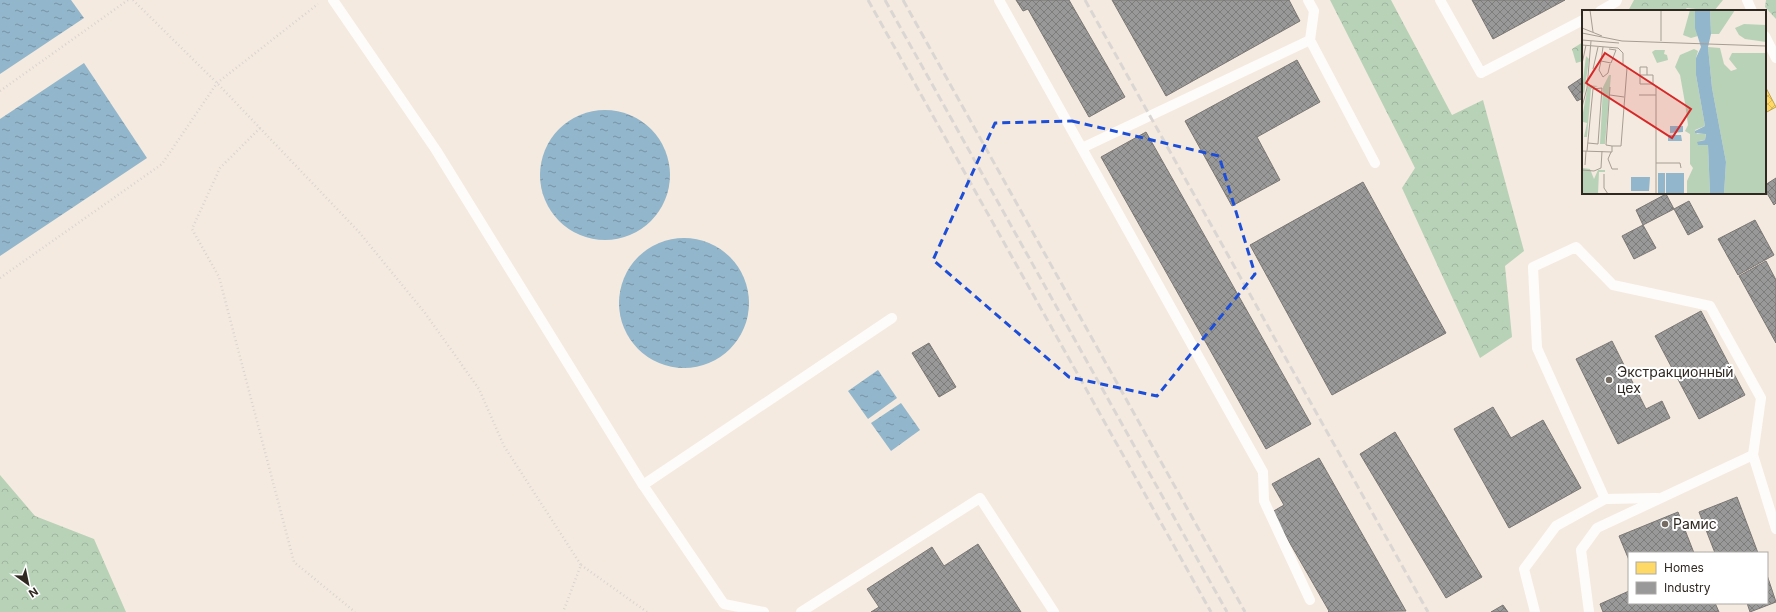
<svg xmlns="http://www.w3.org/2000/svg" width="1776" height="612" font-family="Inter,sans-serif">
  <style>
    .forest { fill: url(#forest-crowns) }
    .water { fill: url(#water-ripples) }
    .homes { fill: url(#homes-cross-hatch); stroke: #c1a452 }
    .industry { fill: url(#industry-cross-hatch); stroke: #7a7775 }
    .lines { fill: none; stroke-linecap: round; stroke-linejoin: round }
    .path { stroke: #d8d5d1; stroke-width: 2.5; stroke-dasharray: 1 3; stroke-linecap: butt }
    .lane { stroke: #fefcfa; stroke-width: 10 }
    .rail { stroke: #dad6d3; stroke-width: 3; stroke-dasharray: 8 4; stroke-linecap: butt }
    .marked { fill: none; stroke: #1d4ed8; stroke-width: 3; stroke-dasharray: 8 5; stroke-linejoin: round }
    .poi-dot { fill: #756d64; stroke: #fff; stroke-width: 1.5 }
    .labels { text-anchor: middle; stroke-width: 4; stroke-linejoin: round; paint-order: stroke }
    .poi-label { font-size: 14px; fill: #302922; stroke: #fff; text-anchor: start }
    .inset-road { fill: none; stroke: #a69d93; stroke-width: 1 }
    .view { fill: #d62828; fill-opacity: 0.15; stroke: #d62828; stroke-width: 2 }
    .inset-edge { fill: none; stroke: #302922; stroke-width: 2 }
  </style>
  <defs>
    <pattern id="forest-crowns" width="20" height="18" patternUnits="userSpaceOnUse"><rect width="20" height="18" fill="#b8d2b8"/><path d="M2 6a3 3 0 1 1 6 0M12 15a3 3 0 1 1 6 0" fill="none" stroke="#9eb49e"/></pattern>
    <pattern id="water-ripples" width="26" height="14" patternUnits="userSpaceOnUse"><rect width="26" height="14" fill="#92b6cb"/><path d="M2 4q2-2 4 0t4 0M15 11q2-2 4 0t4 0" fill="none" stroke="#7894a4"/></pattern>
    <pattern id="homes-cross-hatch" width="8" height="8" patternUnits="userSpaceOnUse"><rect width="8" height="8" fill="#ffd966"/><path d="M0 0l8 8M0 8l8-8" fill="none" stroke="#dbba58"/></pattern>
    <pattern id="industry-cross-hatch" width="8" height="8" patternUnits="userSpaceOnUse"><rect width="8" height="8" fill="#999"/><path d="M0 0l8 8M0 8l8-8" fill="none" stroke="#7d7d7c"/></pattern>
  </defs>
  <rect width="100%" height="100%" fill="#f5eadf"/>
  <g class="forest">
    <path d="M1330 0H1391L1452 115 1483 100 1524 251 1505 266 1512 337 1480 358 1402 188 1415 168Z"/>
    <path d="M1634 0H1723L1714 11 1687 8 1683 11H1628Z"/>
    <path d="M1766 0H1776V19L1765 7Z"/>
    <path d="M1583 42V61L1576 63 1572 49Z"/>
    <path d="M0 475 35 516 94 539 126 612H0Z"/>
  </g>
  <g class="water">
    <path d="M0 0H71L84 18 0 74Z"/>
    <path d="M84 63 147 158 0 256V119Z"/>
    <circle cx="605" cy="175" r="65"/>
    <circle cx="684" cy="303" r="65"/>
    <path d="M878 370 897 398 868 419 848 391Z"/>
    <path d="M901 403 920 430 891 451 871 423Z"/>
  </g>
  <path class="homes" d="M1765 86 1776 107 1765 113Z"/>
  <g class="industry">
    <path d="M1016 0H1069L1125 97 1089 117 1028 9 1023 11Z"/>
    <path d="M1112 0H1289L1300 21 1166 96Z"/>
    <path d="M1472 0H1565L1493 39Z"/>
    <path d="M1297 60 1320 102 1257 137 1280 180 1232 206 1185 121Z"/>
    <path d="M1583 77V98L1577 101 1568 87Z"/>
    <path d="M1146 132 1311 424 1266 449 1101 157Z"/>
    <path d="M1776 178V203L1774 205 1765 190V185Z"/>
    <path d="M1363 182 1446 333 1332 395 1250 245Z"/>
    <path d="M1666 194 1674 209 1643 225 1636 210Z"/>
    <path d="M1689 201 1703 227 1688 235 1674 209Z"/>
    <path d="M1755 220 1774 255 1738 275 1718 239Z"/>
    <path d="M1643 225 1656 248 1634 259 1622 236Z"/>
    <path d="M1766 261 1776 280V343L1739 276Z"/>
    <path d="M1701 311 1745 395 1699 419 1655 336Z"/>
    <path d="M1612 341 1646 409 1662 401 1670 418 1618 444 1576 359Z"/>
    <path d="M929 343 956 387 939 397 912 353Z"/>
    <path d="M1493 407 1511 438 1543 420 1581 488 1509 528 1454 429Z"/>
    <path d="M1395 432 1482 577 1446 598 1360 454Z"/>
    <path d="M1319 458 1406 611 1328 612 1329 611 1272 512 1284 505 1272 484Z"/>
    <path d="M1737 497 1758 553H1715L1699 512Z"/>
    <path d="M1678 512 1694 553H1629V560L1619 536Z"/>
    <path d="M978 544 1021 612H871L879 607 867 589 932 547 944 566Z"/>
    <path d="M1767 575 1776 602 1750 612 1747 603H1767Z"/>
    <path d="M1629 591V603H1715L1719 612H1603L1600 604Z"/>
    <path d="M1503 605 1508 612H1491Z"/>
  </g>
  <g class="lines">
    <g class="path">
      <path d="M133 0 217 83 359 232 425 313 479 389 504 446 581 565 563 612"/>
      <path d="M0 91 128 0"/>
      <path d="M260 128 220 168 192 229 219 277 294 562 355 612"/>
      <path d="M0 278 162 164 217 83 318 4"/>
      <path d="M581 565 647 612"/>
    </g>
    <g class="lane">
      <path d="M333 0 436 150 643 485 724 604 764 612"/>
      <path d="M999 0 1263 472 1264 501 1310 600"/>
      <path d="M1308 0 1314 11 1310 40 1375 163"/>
      <path d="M1440 0 1481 73 1583 20"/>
      <path d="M1747 0 1752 11"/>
      <path d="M1600 11 1616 2 1617 0"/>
      <path d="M1765 36 1776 58"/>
      <path d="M1082 148 1310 40"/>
      <path d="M643 485 892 318"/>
      <path d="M1605 499 1537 348 1533 267 1576 247 1613 285 1710 306 1761 398 1753 455"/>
      <path d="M801 612 980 498 1054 612"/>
      <path d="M1535 612 1524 569 1556 526 1605 499 1657 498"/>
      <path d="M1589 612 1581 550 1597 528 1753 455 1776 529"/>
    </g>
    <g class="rail">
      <path d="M868 0 1211 612"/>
      <path d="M885 0 1227 612"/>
      <path d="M903 0 1245 612"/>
      <path d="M1085 0 1428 612"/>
    </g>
  </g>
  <path class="marked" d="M1072 121 1219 156 1255 274 1157 396 1069 377 933 260 995 123Z"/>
  <g class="poi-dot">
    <circle cx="1609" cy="380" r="4"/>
    <circle cx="1665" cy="524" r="4"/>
  </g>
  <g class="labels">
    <g class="poi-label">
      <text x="1617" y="377">Экстракционный<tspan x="1617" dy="16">цех</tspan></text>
      <text x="1673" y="529">Рамис</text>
    </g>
  </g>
  <g transform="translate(1582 10)">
    <rect width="184" height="184" fill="#f5eadf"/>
    <path d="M108 0H113L116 26 109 28 101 25ZM128 0H153L137 24H129ZM162 14 184 15V32L163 29 157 25 153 18ZM126 37 138 38 142 54 149 61 155 59 147 49 150 43H184V184H142L144 152 130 78ZM112 39 116 41 114 48V65L123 116 113 120 115 124 124 123 123 130 117 131 126 135 128 184H105V171L111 158 108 154V124L103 121 106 115 103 93 98 65 93 57 98 45ZM73 40H83L82 44 85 45 86 50 75 53 70 42ZM4 46 7 49 2 85 0 78ZM27 65H29L23 134H18L21 77ZM6 75 16 76 9 79 5 127H2L5 113 1 112 0 114V108ZM1 158 8 159 12 169 16 160H23V162H17L16 184H1Z" fill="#b8d2b8"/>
    <path d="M113 0H128L129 24 126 37 130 78 144 152 142 184H128L126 135H116L115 132 123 130 124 124 113 123V121L123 116 114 65V48L119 37 113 18ZM88 116H101V122L88 123ZM86 125H99L100 131H86ZM76 163H83V184H76ZM84 163H102V184H84ZM49 167H68L67 181H49Z" fill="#92b6cb"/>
    <path class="inset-road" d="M8 0 11 22M79 0V31M0 18 20 26M0 23 40 31 184 36M0 30 37 33M0 35 36 38 41 43V54M21 37 19 51 29 53 34 40 27 39M19 51 17 60 21 67 26 63 28 54M0 54 4 35M11 59 16 37M58 65V57H65V65M71 74V65H58V74H71L74 76V184M28 85 42 87M57 85H74M0 97 5 78 9 31M30 136H39L45 58M0 141 30 142V136L24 135 28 77M5 141 11 79 20 78 16 134 6 133M29 142 26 149 30 159H36M74 153H98L99 158M3 155 4 141M0 160 12 161 19 158 20 141M22 164V178L26 184"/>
    <path class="view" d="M23 43 109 99 90 128 4 73Z"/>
    <rect width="184" height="184" class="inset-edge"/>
  </g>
  <rect x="1628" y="552" width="140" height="52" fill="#ffffff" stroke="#aca9a7"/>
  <rect x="1636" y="562" width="20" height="12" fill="#ffd966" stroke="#aca9a7"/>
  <text x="1664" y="572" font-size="12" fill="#302922">Homes</text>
  <rect x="1636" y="582" width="20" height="12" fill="#999999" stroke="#aca9a7"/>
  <text x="1664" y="592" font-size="12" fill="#302922">Industry</text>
  <g transform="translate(28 584) rotate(147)" stroke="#ffffff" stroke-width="3" paint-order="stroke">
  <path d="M0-3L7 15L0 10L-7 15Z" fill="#302922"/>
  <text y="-6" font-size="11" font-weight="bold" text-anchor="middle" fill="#302922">N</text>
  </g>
</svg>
